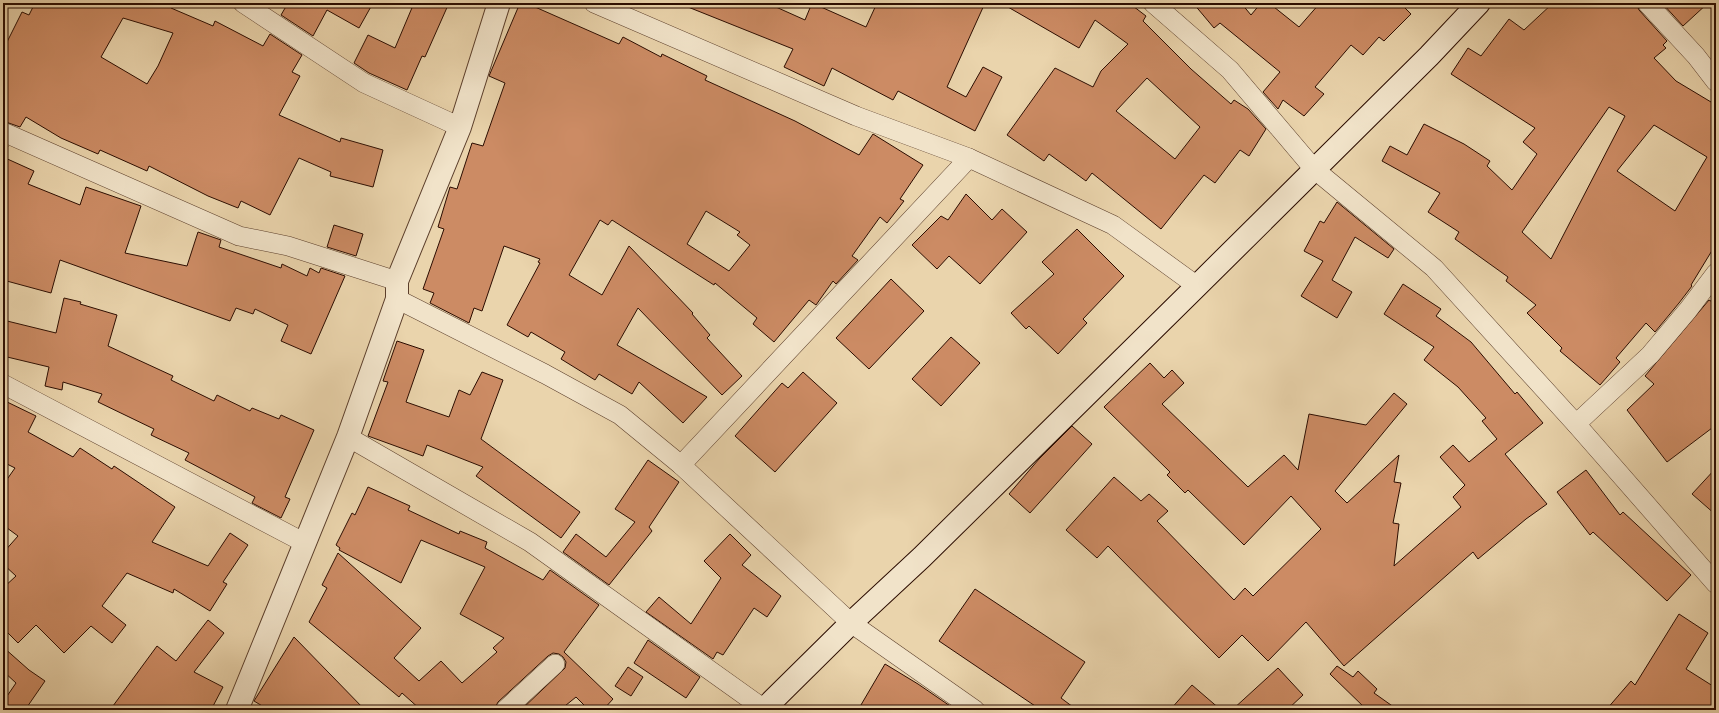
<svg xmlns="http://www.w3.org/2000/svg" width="1719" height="713" font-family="'IM FELL French Canon',serif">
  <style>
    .building { fill: #cc8b64; stroke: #2b0c00; fill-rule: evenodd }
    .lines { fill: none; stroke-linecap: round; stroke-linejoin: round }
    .minor-casing { stroke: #5b3e2b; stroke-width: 20 }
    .tertiary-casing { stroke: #5b3e2b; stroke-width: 24 }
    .secondary-casing { stroke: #2b0c00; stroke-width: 24 }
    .minor { stroke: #f1e3c9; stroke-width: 19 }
    .tertiary { stroke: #f1e3c9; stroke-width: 22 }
    .secondary { stroke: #f1e3c9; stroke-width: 22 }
  </style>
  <rect width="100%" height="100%" fill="#ead4ac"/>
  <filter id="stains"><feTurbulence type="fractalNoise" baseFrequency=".005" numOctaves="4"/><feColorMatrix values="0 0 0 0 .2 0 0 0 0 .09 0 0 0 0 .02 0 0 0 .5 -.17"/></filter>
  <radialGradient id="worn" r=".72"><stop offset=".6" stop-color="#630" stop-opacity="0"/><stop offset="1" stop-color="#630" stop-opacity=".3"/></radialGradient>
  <g class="building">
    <path d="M35 3H172L171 8 213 26 215 21 263 46 270 34 302 55 292 72 300 76 279 115 340 142 341 138 383 150 373 187 330 176 331 172 299 158 270 215 241 201 238 208 208 196 149 166 147 171 100 150 98 154 61 138 26 117 20 127 3 121V50L22 12 29 15ZM123 18 173 33 158 66 147 84 101 57Z"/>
    <path d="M288 3H373L359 28 327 10 313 36 281 15Z"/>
    <path d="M414 3H449L425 57 422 56 407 90 369 73 354 63 368 35 395 48Z"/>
    <path d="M520 3H526L619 44 623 37 661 57 662 54 707 76 705 80 795 121 859 155 873 134 923 165 900 199 904 201 887 223 880 217 852 256 858 260 836 284 833 281 816 305 809 300 774 342 753 324 757 318 715 283 714 285 612 220 608 225 600 220 569 275 602 295 629 246 693 313 692 314 710 335 707 338 742 376 722 395 638 308 617 345 707 397 683 423 639 382 632 394 599 374 595 380 561 359 565 352 531 332 528 337 507 325 540 263 538 262 540 259 504 246 482 311 474 308 469 323 430 303 434 293 423 289 444 229 438 227 450 187 457 189 472 143 483 146 505 83 489 76ZM706 211 740 232 737 235 750 245 729 271 687 244Z"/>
    <path d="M678 3H767L805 20 812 3 866 27 877 3H985L947 87 966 97 983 67 1002 77 975 131 898 91 893 100 832 68 824 86 784 67 793 49Z"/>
    <path d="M1001 3H1129L1146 16 1143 21 1191 69 1231 104 1234 100 1248 109 1266 129 1249 156 1240 150 1215 183 1204 175 1161 229 1092 173 1086 181 1049 154 1044 161 1007 135 1055 68 1093 87 1101 71 1128 44 1095 20 1079 48ZM1147 78 1200 127 1175 159 1116 111Z"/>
    <path d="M1193 3H1241L1251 15 1261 3H1269L1299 27 1320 3H1400L1411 14 1384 41 1379 37 1363 55 1351 45 1315 87 1324 94 1304 116 1283 100 1278 109 1263 92 1280 72 1220 23 1214 28Z"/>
    <path d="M1553 3H1636L1639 10 1667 41 1663 45 1666 48 1654 58 1676 81 1716 105V244L1691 285 1692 286 1679 303 1655 332 1646 323 1616 358 1620 362 1600 385 1560 351 1562 348 1527 313 1536 305 1506 281 1508 277 1455 239 1459 232 1428 212 1440 193 1382 161 1390 146 1407 155 1424 124 1464 144 1490 161 1487 166 1512 190 1537 154 1523 142 1535 128 1451 74 1468 48 1481 56 1509 19 1524 30ZM1609 107 1625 116 1551 259 1522 232ZM1654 125 1707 157 1675 211 1617 171Z"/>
    <path d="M1662 3H1708L1683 26Z"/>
    <path d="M3 144 8 146 3 155Z"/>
    <path d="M3 157 34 171 28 184 80 205 86 187 141 206 125 253 187 266 198 232 221 240 219 247 281 268 282 264 307 276 310 268 319 273 321 268 345 276 311 354 281 341 288 325 255 309 253 314 236 308 230 321 60 260 51 293 3 280Z"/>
    <path d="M966 194 992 220 1002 209 1027 232 980 284 949 256 937 269 912 245 941 216 948 220Z"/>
    <path d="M1337 202 1394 249 1388 258 1355 237 1332 280 1352 292 1337 318 1301 296 1323 261 1304 251 1320 221 1324 223Z"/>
    <path d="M334 225 363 234 356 256 327 247Z"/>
    <path d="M1077 229 1124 276 1083 319 1087 323 1058 354 1029 326 1026 329 1011 313 1054 274 1042 262Z"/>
    <path d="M891 279 924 311 869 369 836 338Z"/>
    <path d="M1403 284 1441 309 1436 316 1471 342 1515 394 1517 392 1543 423 1505 454 1547 504 1526 519 1478 559 1473 552 1344 666 1306 622 1268 661 1242 635 1219 658 1108 546 1097 558 1066 530 1114 477 1141 501 1149 494 1168 511 1157 521 1234 600 1245 588 1253 596 1321 529 1291 496 1244 545 1188 490 1185 493 1167 475 1170 472 1104 407 1150 363 1164 378 1172 370 1184 383 1162 404 1248 487 1284 455 1298 470 1309 414 1366 425 1394 393 1407 404 1335 491 1347 503 1399 455 1394 482 1401 483 1393 523 1399 524 1394 566 1461 507 1453 497 1465 485 1440 457 1453 445 1469 462 1497 439 1482 421 1486 418 1458 387 1424 360 1434 347 1384 314Z"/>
    <path d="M64 298 81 302 80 304 117 315 108 346 173 376 171 380 214 401 217 395 250 411 252 408 279 419 281 415 314 430 285 497 290 499 281 518 252 503 255 497 185 460 189 453 151 435 154 429 98 402 102 394 63 382 62 390 45 386 49 367 3 356V320L56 333Z"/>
    <path d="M1709 300 1716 304V425L1667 462 1627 410 1654 384 1645 376Z"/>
    <path d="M951 337 980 363 941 406 912 379Z"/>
    <path d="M397 341 424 350 406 402 449 417 459 390 470 395 482 372 503 380 481 439 580 512 561 538 476 476 483 467 427 445 423 456 368 436 388 382 383 381Z"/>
    <path d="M803 372 837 403 775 472 735 436 782 383 788 388Z"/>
    <path d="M3 400 36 416 28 432 73 457 80 448 112 469 114 466 175 507 152 542 208 566 230 533 248 545 223 582 227 584 210 611 174 589 173 593 127 573 102 606 126 625 112 643 91 626 64 653 36 625 18 643 3 628V588L16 576 3 564V553L18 536 3 525V485L15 468 3 462Z"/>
    <path d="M1072 426 1092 444 1030 513 1009 494 1039 459Z"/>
    <path d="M648 460 679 482 649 527 652 531 609 585 563 552 576 534 606 557 635 522 615 509Z"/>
    <path d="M1716 468V515L1692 494Z"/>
    <path d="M1586 470 1620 515 1623 512 1691 575 1667 601 1593 532 1590 535 1557 492Z"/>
    <path d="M368 487 410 506 408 510 459 534 460 531 487 542 485 548 543 580 550 570 599 605 564 652 613 699 603 710H589L576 697 560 710H521L565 668 566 662 563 657 559 654 553 653 548 656 498 702 494 710H421L402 693 399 697 309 622 327 588 322 585 338 553 421 628 394 658 419 681 441 661 462 683 497 652 493 648 504 638 460 614 485 567 421 540 401 583 339 550 340 548 336 545 352 513 355 515Z"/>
    <path d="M730 534 751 555 742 565 781 596 767 617 754 608 723 655 717 652 713 659 646 612 659 597 691 624 721 578 704 561Z"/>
    <path d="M975 589 1085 662 1061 698 1077 710H1041L939 641Z"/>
    <path d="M1679 614 1708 633 1686 669 1716 688V702L1711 710H1606L1631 681 1635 685Z"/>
    <path d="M208 620 224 633 194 672 223 687 211 710H110L157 646 176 661Z"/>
    <path d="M294 637 365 710H269L254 701Z"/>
    <path d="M648 640 700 677 686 698 634 663Z"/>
    <path d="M3 647 29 670 45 681 25 710H3V702L16 683 3 671Z"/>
    <path d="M885 664 918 684 956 710H858Z"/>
    <path d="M1337 666 1353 677 1358 671 1377 689 1374 693 1398 710H1367L1330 674Z"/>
    <path d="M628 667 643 677 631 696 615 686Z"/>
    <path d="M1278 668 1303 695 1287 710H1232Z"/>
    <path d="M1192 685 1221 710H1170Z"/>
  </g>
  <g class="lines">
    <g class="minor-casing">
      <g id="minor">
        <path d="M243 3 364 83 460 127"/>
        <path d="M594 3 856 116 969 158 1113 225 1197 286"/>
        <path d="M1153 3 1230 70 1314 169 1434 268 1576 424 1716 584"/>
        <path d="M1647 3 1696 56 1716 82"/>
        <path d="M3 132 239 236 288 246 397 281"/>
        <path d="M397 299 545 374 620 415 681 465 851 623 975 710"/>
        <path d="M3 384 305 543"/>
        <path d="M1576 424 1650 355 1688 310 1716 273"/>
        <path d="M348 437 530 542 764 709"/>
        <path d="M681 465 969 158"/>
        <path d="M505 710 555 664"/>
      </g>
    </g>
    <g class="tertiary-casing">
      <path id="tertiary" d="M237 710 348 437 397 299V281L460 127 499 3"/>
    </g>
    <g class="secondary-casing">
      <path id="secondary" d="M763 710 851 623 922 557 1197 286 1429 56 1479 3"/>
    </g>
    <use href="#minor" class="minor"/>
    <use href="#tertiary" class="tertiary"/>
    <use href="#secondary" class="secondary"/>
  </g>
  <rect width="1719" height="713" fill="none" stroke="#ead4ac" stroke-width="16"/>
  <rect x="4" y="4" width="1711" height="705" fill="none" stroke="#2b0c00" stroke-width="2"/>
  <rect x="8" y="8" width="1703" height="697" fill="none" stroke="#2b0c00"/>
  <rect width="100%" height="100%" filter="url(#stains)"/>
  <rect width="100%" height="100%" fill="url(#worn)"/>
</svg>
